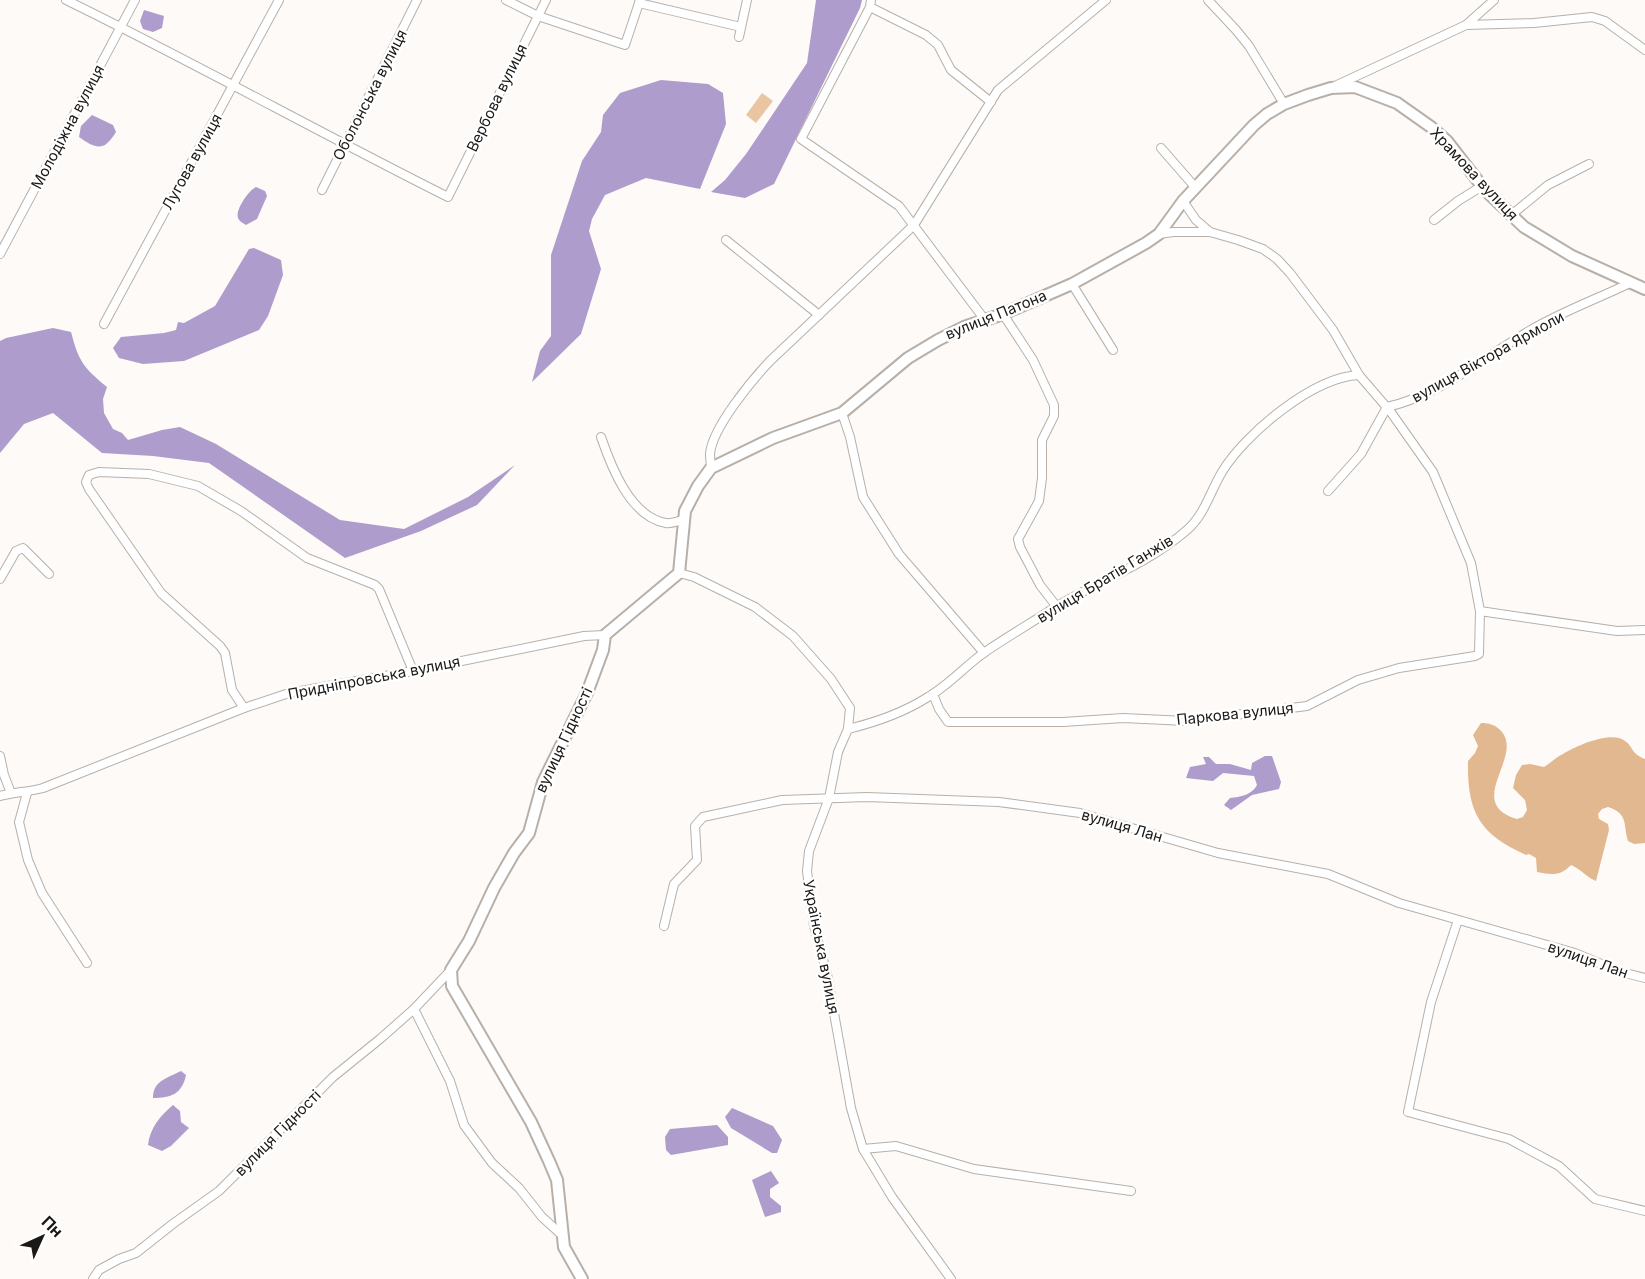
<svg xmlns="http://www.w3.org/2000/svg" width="1645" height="1279" font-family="Inter,sans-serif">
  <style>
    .green { fill: #eac5a1 }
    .forest { fill: #e2b890 }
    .water { fill: #ae9ccc }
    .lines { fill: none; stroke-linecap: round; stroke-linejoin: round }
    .street-casing { stroke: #b8b0a8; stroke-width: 10 }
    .secondary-casing { stroke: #b8b0a8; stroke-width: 14 }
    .street { stroke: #fff; stroke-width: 8 }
    .secondary { stroke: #fff; stroke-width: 10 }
    .labels { text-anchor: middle; stroke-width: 5; stroke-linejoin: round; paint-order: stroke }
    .street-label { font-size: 15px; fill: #1b1815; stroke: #fff }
  </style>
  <rect width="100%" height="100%" fill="#fefaf7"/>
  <path class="green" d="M762 93 773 101 756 123 746 115Z"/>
  <path class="forest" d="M1481 723C1490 723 1496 725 1502 732 1523 758 1464 803 1517 819L1523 817 1527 810 1525 800 1513 788 1516 775 1522 765 1530 764 1544 767C1551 763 1556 757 1563 754 1576 746 1611 730 1625 741 1634 747 1630 753 1645 759V843L1634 844 1628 841C1623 825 1629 814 1608 807L1602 809 1598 814 1599 819 1608 824 1609 830 1596 881C1586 877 1581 869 1571 865 1561 876 1552 875 1537 872L1536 858 1529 854 1526 855C1479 834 1467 812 1468 761L1475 753 1478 746 1473 735Z"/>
  <g class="water">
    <path d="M816 0H862L860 8 774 184 745 198 711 192 725 180 746 154 807 63Z"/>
    <path d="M144 10 164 16 162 28 153 32 143 29 140 21Z"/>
    <path d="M661 80 708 84 723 93 726 124 700 189 646 178 605 195 592 219 589 231 601 269 581 334 532 382 540 351 551 336V255L582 161 601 132 603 115 620 93Z"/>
    <path d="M92 115 113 125 116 132C104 152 96 149 79 137L81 126Z"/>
    <path d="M256 187 265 191 267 196 257 219 246 225C243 223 239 221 238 218 235 210 249 190 256 187Z"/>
    <path d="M254 248 281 260 283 275 268 316 259 330 184 361 143 364 119 358 113 348 121 337 164 333 176 330 178 322 184 323 215 306 249 249Z"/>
    <path d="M53 328 71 332C79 362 83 367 107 387L103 399 104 413 113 429 122 433 128 440 162 430 180 427 216 444 340 520 404 529 468 497 515 465 477 505 421 531 345 558 209 463 153 456 102 453 53 413 24 424 0 453V341L6 338Z"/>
    <path d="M1265 756H1272L1281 782 1279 789 1252 795 1231 810 1224 805 1230 798C1240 797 1252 795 1257 785L1254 776 1223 773 1213 781 1186 778 1190 767 1206 764 1203 757H1209L1216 764H1230L1251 770 1252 763Z"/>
    <path d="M181 1071 186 1075C182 1094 171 1098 153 1098 153 1081 167 1078 181 1071Z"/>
    <path d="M173 1105 180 1111 181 1122 189 1128 171 1146 162 1151 148 1145C150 1128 160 1116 173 1105Z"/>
    <path d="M732 1108 773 1126 782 1140 777 1153H772L731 1128 725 1117Z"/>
    <path d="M717 1125 728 1137V1145L671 1155 666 1150 665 1137 670 1129Z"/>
    <path d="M771 1171 779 1183 770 1189V1197L781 1206V1212L765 1217 752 1180Z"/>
  </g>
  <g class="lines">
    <g class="street-casing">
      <g id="street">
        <path d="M66 0C195 63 320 133 448 197L546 0"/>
        <path d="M506 0 538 16 625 45 640 0"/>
        <path d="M871 0 870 7 801 139 899 206 985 320"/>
        <path d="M1208 0 1236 30 1249 46 1284 104"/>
        <path d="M639 3 741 27"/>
        <path d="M870 7 926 35 938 45 951 70 991 102"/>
        <path d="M1466 25 1494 0"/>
        <path d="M739 37 747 0"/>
        <path d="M1335 86 1466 25 1534 23 1592 17 1605 21 1645 50"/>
        <path d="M1161 148 1195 187"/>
        <path d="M322 190 417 0"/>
        <path d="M1183 201 1196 220 1210 232"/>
        <path d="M1510 216 1548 185 1589 164"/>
        <path d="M1434 220 1458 201 1482 186"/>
        <path d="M1159 234 1173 232H1210L1238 240 1263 249 1277 259 1290 273 1333 330 1359 375 1390 411 1433 472 1471 563 1480 611"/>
        <path d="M726 240 819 315"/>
        <path d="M0 254 135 0"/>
        <path d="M1072 284 1113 350"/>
        <path d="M1003 314 1033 360 1054 405V416L1042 440V478L1039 501 1018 539 1020 547 1040 585 1057 607"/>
        <path d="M104 324 279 0"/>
        <path d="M1387 407C1440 395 1483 358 1529 331 1561 312 1597 299 1630 283"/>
        <path d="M842 413 850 437 863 497 899 554 984 653"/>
        <path d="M601 437C611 466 630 517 666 523 671 524 678 521 684 520"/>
        <path d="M711 468C711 464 710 459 710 454 712 428 752 380 770 361L914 225 998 90 1106 0"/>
        <path d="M1328 491 1361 454 1387 407"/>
        <path d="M679 573 694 577 755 607 793 636 831 679 850 708 848 729 838 752 829 798 809 851 807 871 814 926 827 974 851 1108 863 1149 892 1197 951 1279"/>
        <path d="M0 579 16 551 23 548 49 574"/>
        <path d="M933 694 939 709 948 722H1063L1123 718 1186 721 1307 706 1358 680 1399 668 1475 656 1479 654 1480 611 1617 631 1645 630"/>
        <path d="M244 708 232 690 225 653 220 646 161 593 89 489 86 482 89 475 99 472 149 474 198 486 241 511 307 558 375 585 379 589 413 671"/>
        <path d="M848 729C877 722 903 713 928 697 949 685 965 666 985 652 1007 637 1031 623 1054 608 1098 581 1148 564 1187 530 1205 514 1210 492 1222 472 1245 434 1313 377 1359 375"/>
        <path d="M0 756 4 775 11 793"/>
        <path d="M27 793 19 822 28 860 42 893 87 963"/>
        <path d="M0 796C14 792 29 792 43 788L244 708 289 693 413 671 584 636 605 635"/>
        <path d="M1458 920 1431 1002 1408 1112 1509 1139 1559 1166 1595 1199 1645 1211"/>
        <path d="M664 926 674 884 697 860 695 826 703 817 782 800 867 797 999 802 1080 813 1218 853 1328 874 1399 903 1575 953 1621 972 1645 978"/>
        <path d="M414 1009 450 1081 464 1125 492 1163 519 1188 542 1217 563 1236"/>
        <path d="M863 1149 896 1146 974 1169 1131 1191"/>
        <path d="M93 1279 99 1270 119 1259 136 1253 174 1223 219 1191 333 1077 380 1039 414 1009 451 970"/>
      </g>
    </g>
    <g class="secondary-casing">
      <path id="secondary" d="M582 1279 564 1247 557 1180 549 1161 531 1122 452 986 451 970 469 941 494 888 514 853 529 833 543 782 587 693 603 650 605 635 679 573 685 511 698 486 711 468 773 438 842 413 908 358 938 340 964 327 1003 314 1072 284 1146 243 1159 234 1183 201 1254 125 1267 114 1284 104 1308 95 1331 88 1355 87 1397 103 1431 127 1447 141 1485 190 1524 227 1572 256 1645 289"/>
    </g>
    <use href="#street" class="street"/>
    <use href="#secondary" class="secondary"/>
  </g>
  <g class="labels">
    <g class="street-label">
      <text transform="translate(370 95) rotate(-63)" y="5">Оболонська вулиця</text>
      <text transform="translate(497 98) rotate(-64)" y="5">Вербова вулиця</text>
      <text transform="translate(68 127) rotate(-62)" y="5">Молодіжна вулиця</text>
      <text transform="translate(192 162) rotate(-61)" y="5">Лугова вулиця</text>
      <text transform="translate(1474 174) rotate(47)" y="5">Храмова вулиця</text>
      <text transform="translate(996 315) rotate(-22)" y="5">вулиця Патона</text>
      <text transform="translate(1488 357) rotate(-29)" y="5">вулиця Віктора Ярмоли</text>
      <text transform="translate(1105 579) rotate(-31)" y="5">вулиця Братів Ганжів</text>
      <text transform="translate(374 678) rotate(-11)" y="5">Придніпровська вулиця</text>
      <text transform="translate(1235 714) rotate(-6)" y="5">Паркова вулиця</text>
      <text transform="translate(564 740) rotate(-65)" y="5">вулиця Гідності</text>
      <text transform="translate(1122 826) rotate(16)" y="5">вулиця Лан</text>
      <text transform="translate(821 947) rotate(79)" y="5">Українська вулиця</text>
      <text transform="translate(1588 960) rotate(19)" y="5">вулиця Лан</text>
      <text transform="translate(278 1133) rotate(-45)" y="5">вулиця Гідності</text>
    </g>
  </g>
  <g transform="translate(42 1237) rotate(45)" stroke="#ffffff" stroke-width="4.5" paint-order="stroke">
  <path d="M0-4.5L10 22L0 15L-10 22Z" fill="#1b1815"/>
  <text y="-9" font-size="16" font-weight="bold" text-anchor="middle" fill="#1b1815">Пн</text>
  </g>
</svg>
